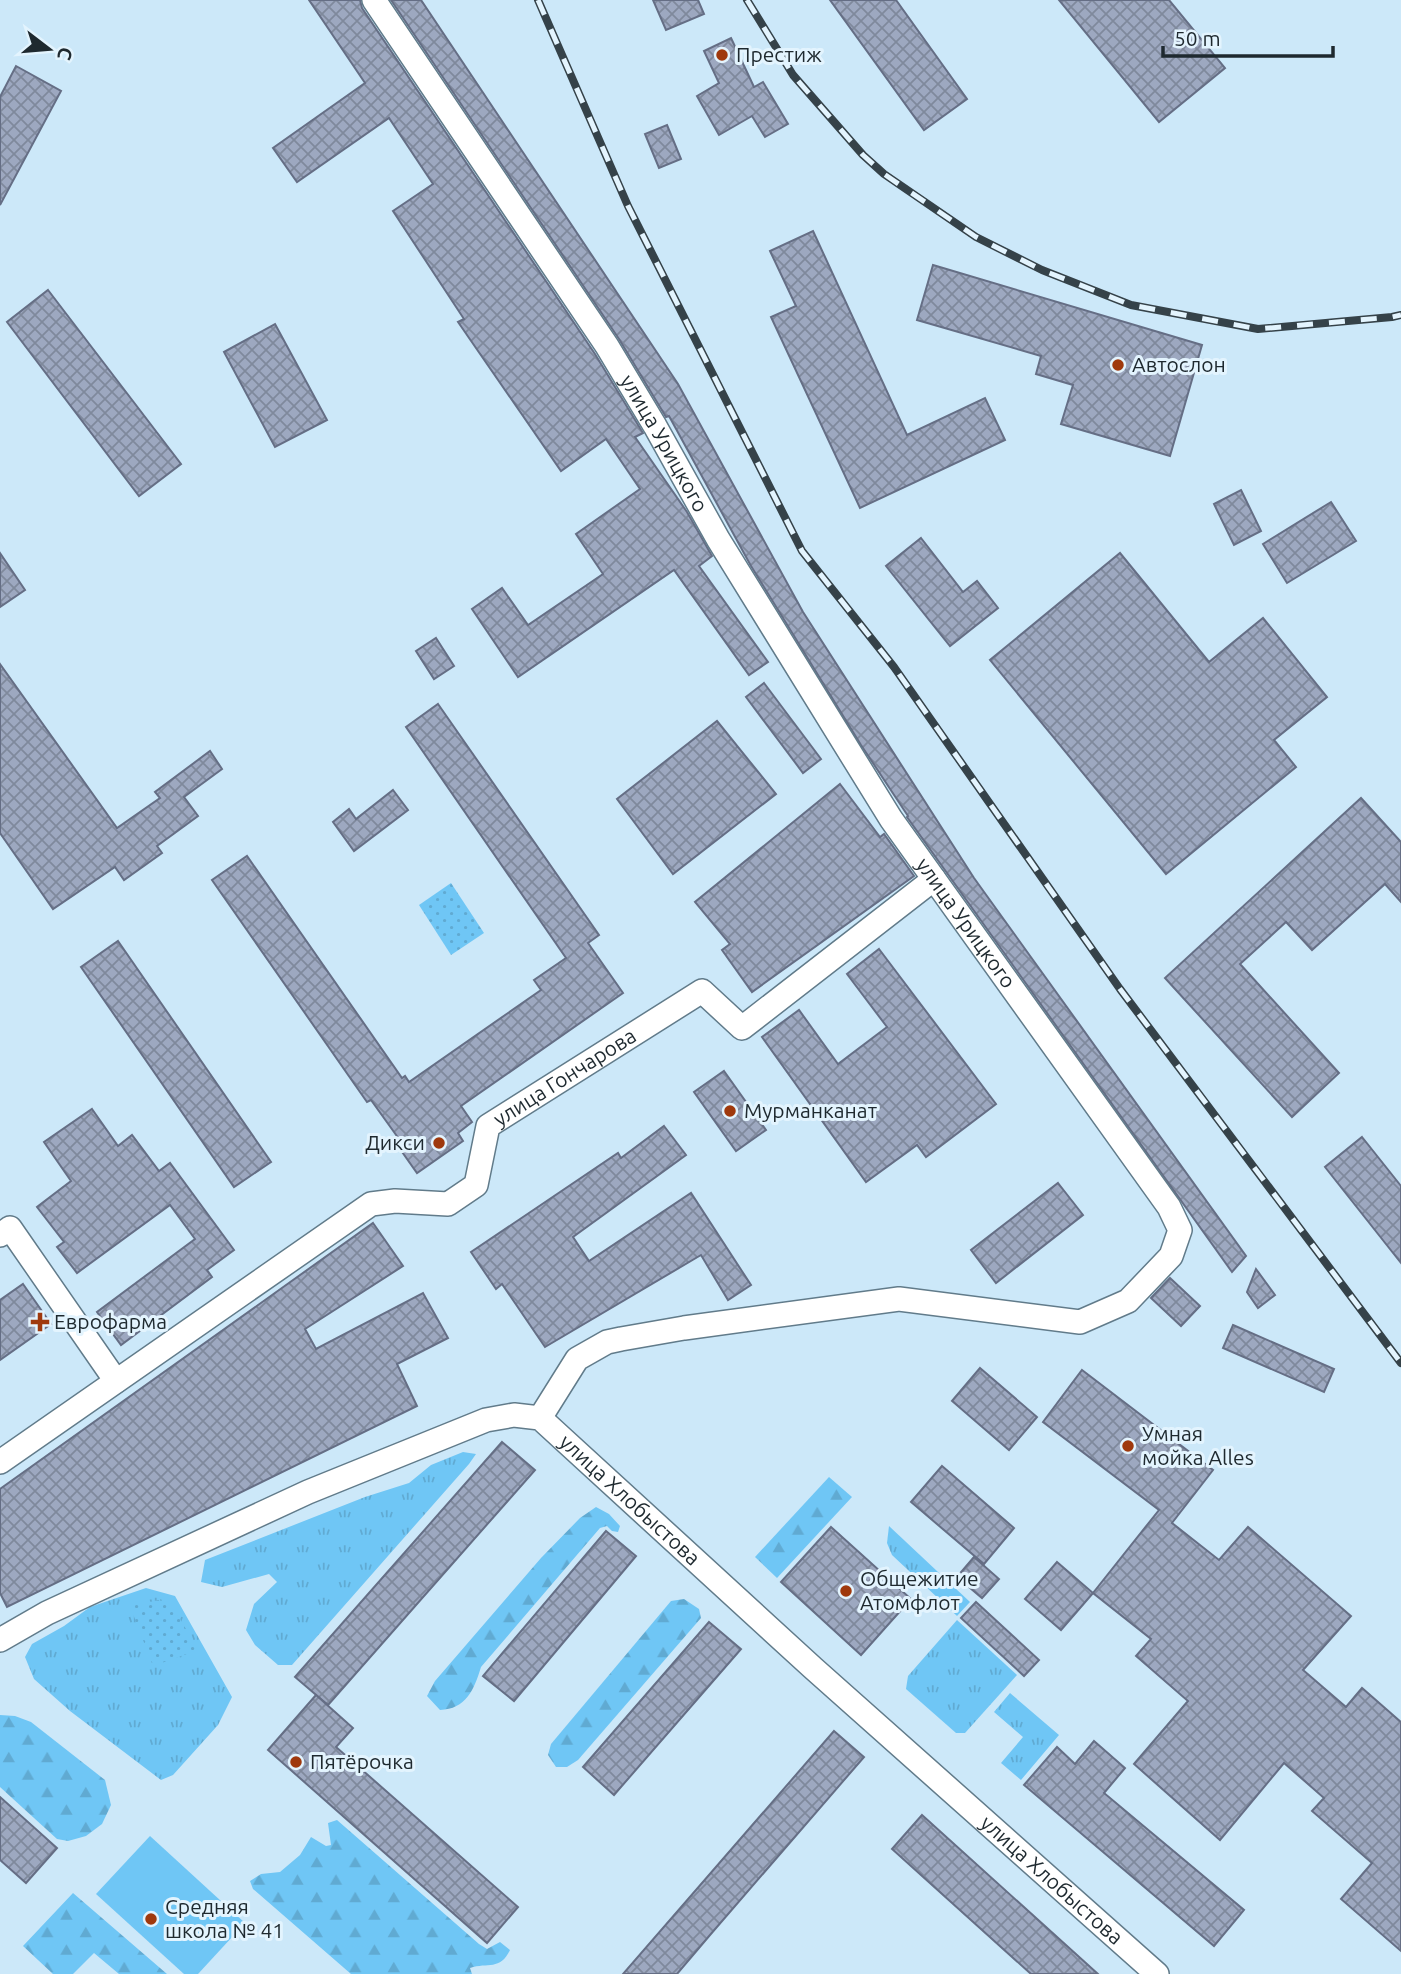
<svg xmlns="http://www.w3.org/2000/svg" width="1401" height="1974" font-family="Ubuntu,sans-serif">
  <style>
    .grass { fill: url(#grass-tufts) }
    .forest { fill: url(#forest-firs) }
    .park { fill: url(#park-dots) }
    .garden { fill: #6fc6f5 }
    .building { fill: url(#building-cross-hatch); stroke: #656e85; stroke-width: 2 }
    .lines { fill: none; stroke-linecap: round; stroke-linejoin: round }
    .minor-casing { stroke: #617b8a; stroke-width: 26 }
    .minor { stroke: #fff; stroke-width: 23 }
    .rail-casing { stroke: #354249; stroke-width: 8 }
    .rail { stroke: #e3f4fe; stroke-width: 5; stroke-dasharray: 16; stroke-linecap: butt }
    .poi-dot { fill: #9f390d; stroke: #e3f4fe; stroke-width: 2.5 }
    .labels { text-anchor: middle; stroke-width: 6; stroke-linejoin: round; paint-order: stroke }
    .poi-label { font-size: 21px; fill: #1e292f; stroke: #e3f4fe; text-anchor: start }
    .street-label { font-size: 21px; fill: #1e292f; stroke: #e3f4fe }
  </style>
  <defs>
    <pattern id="grass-tufts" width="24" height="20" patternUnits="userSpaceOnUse" patternTransform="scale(1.75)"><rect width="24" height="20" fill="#6fc6f5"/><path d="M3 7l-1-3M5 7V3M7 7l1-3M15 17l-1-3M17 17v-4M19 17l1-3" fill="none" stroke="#60aad2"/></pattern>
    <pattern id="forest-firs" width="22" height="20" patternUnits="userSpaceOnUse" patternTransform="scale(1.75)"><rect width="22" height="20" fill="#6fc6f5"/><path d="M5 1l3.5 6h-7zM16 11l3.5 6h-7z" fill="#60aad2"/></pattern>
    <pattern id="park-dots" width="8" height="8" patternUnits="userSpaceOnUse" patternTransform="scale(1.75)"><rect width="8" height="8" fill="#6fc6f5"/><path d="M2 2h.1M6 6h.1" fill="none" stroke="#60aad2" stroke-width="1.8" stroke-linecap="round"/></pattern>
    <pattern id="building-cross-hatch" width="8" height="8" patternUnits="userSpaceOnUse" patternTransform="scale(1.75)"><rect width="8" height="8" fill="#9da8c0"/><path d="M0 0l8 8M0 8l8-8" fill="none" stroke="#7f899c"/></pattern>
  </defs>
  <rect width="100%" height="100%" fill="#cce8f9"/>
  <g class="grass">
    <path d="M463 1452 476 1454 469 1464 292 1665H278L255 1645 246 1630 254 1604 277 1582 269 1574 222 1587 201 1582 205 1560 365 1497 409 1483 431 1465Z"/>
    <path d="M889 1526 970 1602 957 1616 892 1555 887 1543Z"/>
    <path d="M146 1588 175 1596 232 1697 218 1725 173 1775 161 1780 70 1711 34 1679 25 1657 32 1644 64 1626 90 1607Z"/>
    <path d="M957 1620 1017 1675 965 1733H956L906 1689 908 1676Z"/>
    <path d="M1010 1693 1059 1735 1021 1780 1001 1763 1023 1737 994 1712Z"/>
  </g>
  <g class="forest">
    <path d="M829 1477 852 1497 777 1578 755 1557Z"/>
    <path d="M596 1507 609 1514 620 1526 618 1532 612 1531 607 1526 600 1528 481 1667C474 1690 466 1709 440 1710L427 1696 435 1681 541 1558 580 1518Z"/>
    <path d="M684 1599 699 1609 701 1618 578 1760 567 1767H556L548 1755 551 1744 671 1601Z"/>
    <path d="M0 1715 15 1716 31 1722 105 1780 111 1805 102 1824 86 1836 68 1841 57 1839 0 1787Z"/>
    <path d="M337 1820 479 1944 487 1949 500 1942 510 1950C500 1971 488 1962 470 1968L472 1974H351L253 1889 250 1881 261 1874 280 1872 300 1855 311 1837 326 1846 331 1845 328 1823Z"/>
    <path d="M73 1893 167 1974H119L94 1953 73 1974H53L23 1946Z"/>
  </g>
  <g class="park">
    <path d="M451 883 484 933 451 955 419 905Z"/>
    <path d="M159 1600 172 1605 198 1650 153 1666 130 1606Z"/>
  </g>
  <path class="garden" d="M150 1836 245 1923 198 1974H184L96 1894Z"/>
  <g class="building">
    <path d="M309 0H360L362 8 595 354 643 433 635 437 687 512 712 556 699 566 768 662 749 675 674 570 518 677 472 609 502 588 528 625 603 574 576 534 640 489 606 439 561 471 458 322 464 319 393 211 433 184 389 118 297 182 273 148 365 83Z"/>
    <path d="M391 0H421L678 384 803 612 974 878 1246 1256 1232 1272 907 817 908 816 861 745 751 566 669 416 666 417 619 339Z"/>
    <path d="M653 0H698L704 14 666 30Z"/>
    <path d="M830 0H896L967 99 924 130Z"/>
    <path d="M1059 0H1169L1225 68 1159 122Z"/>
    <path d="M731 38 754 87 763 82 788 124 765 137 752 116 719 135 697 96 719 83 704 51Z"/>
    <path d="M16 66 61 91 0 205V97Z"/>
    <path d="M667 125 681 159 659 168 645 134Z"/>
    <path d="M813 231 907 435 985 398 1005 440 860 508 771 317 796 306 770 251Z"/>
    <path d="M933 265 1202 345 1170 456 1061 424 1073 385 1036 374 1041 356 917 320Z"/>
    <path d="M48 290 181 464 139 496 7 322Z"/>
    <path d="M275 324 327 420 275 447 224 352Z"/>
    <path d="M1241 490 1261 531 1234 545 1214 504Z"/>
    <path d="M1331 502 1356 541 1287 583 1263 544Z"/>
    <path d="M921 538 963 592 977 581 998 608 950 646 886 566Z"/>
    <path d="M0 553 25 590 0 607Z"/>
    <path d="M1120 553 1209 662 1263 618 1327 697 1274 740 1296 767 1166 874 990 660Z"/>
    <path d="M436 638 454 666 434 679 416 651Z"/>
    <path d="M0 664 117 828 160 798 155 792 210 751 222 769 184 797 198 816 157 846 162 853 124 880 115 867 53 909 0 833Z"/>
    <path d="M764 683 821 759 803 773 746 697Z"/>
    <path d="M438 704 599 935 588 943 623 993 461 1106 472 1122 458 1133 463 1141 417 1173 400 1149 404 1146 371 1100 367 1102 212 880 247 856 402 1078 405 1076 409 1082 541 990 534 980 566 958 406 727Z"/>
    <path d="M717 721 776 794 673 874 617 799Z"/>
    <path d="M840 784 880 837 884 834 914 876 752 992 722 950 730 944 695 902Z"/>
    <path d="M393 790 408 810 354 851 333 822 349 809 356 819Z"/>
    <path d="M1361 798 1401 842V902L1385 884 1312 950 1286 922 1240 964 1339 1073 1292 1117 1165 978Z"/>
    <path d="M118 941 271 1162 234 1187 81 967Z"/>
    <path d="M879 949 996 1104 926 1157 917 1145 866 1182 762 1037 799 1010 838 1064 887 1027 847 974Z"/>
    <path d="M724 1071 766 1130 736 1151 694 1092Z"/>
    <path d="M92 1109 118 1146 132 1135 159 1171 170 1163 234 1250 207 1270 212 1277 121 1345 97 1312 195 1239 170 1205 77 1273 57 1247 64 1242 37 1207 71 1181 44 1142Z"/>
    <path d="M664 1126 686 1155 573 1237 589 1261 691 1193 751 1285 728 1300 701 1255 545 1347 502 1284 496 1289 471 1252 618 1153 621 1158Z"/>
    <path d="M1362 1137 1401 1186V1263L1325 1167Z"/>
    <path d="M1058 1183 1083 1215 996 1283 971 1250Z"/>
    <path d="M373 1223 403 1266 305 1329 316 1349 423 1293 448 1338 397 1364 417 1406 7 1607 0 1593V1489Z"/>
    <path d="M1256 1269 1275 1295 1258 1308 1247 1292Z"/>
    <path d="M1170 1278 1200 1306 1181 1326 1151 1298Z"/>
    <path d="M23 1284 51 1324 0 1360V1300Z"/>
    <path d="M1233 1325 1334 1369 1324 1392 1223 1348Z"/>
    <path d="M980 1368 1037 1417 1009 1450 952 1401Z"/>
    <path d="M1082 1370 1213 1470 1172 1523 1219 1560 1248 1527 1351 1616 1303 1670 1346 1707 1362 1688 1401 1722V1951L1341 1899 1372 1863 1312 1811 1324 1798 1284 1763 1220 1840 1134 1764 1188 1701 1136 1656 1151 1639 1093 1593 1159 1510 1043 1422Z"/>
    <path d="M502 1442 535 1470 328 1705 295 1677Z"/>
    <path d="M942 1466 1014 1528 984 1564 911 1502Z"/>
    <path d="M831 1527 911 1599 861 1655 781 1582Z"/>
    <path d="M606 1531 636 1556 514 1701 483 1676Z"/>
    <path d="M974 1557 999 1579 982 1598 957 1577Z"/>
    <path d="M1057 1562 1093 1593 1061 1630 1025 1599Z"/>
    <path d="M976 1602 1039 1660 1024 1676 961 1618Z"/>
    <path d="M709 1622 741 1649 614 1795 583 1767Z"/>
    <path d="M316 1695 353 1728 336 1747 518 1907 487 1943 268 1750Z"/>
    <path d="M834 1731 864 1757 710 1935 677 1974H623Z"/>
    <path d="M1094 1741 1125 1768 1104 1793 1244 1910 1214 1946 1024 1785 1057 1747 1075 1764Z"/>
    <path d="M0 1797 57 1848 26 1883 0 1860Z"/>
    <path d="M922 1815 1098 1974H1031L892 1849Z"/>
  </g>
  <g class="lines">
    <g class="minor-casing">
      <g id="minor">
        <path id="s1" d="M374 0 607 346 655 426 718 539 891 819 1169 1207 1180 1230 1171 1256 1128 1301 1080 1322 899 1299 684 1328 621 1339 607 1342 577 1359 540 1418"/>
        <path d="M0 1235 10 1228 116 1381"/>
        <path id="s2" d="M0 1462 371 1204 395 1201 448 1204 476 1185 488 1126 702 991 742 1028 934 879"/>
        <path id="s3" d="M0 1640 47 1613 308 1492 486 1420 514 1415 540 1418 813 1668 1157 1974"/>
      </g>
    </g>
    <use href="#minor" class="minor"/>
    <g class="rail-casing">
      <g id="rail">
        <path d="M538 0 628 206 802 551 894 667 1120 989 1401 1363"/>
        <path d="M747 0 793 75 863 155 884 174 976 237 1042 270 1131 305 1258 329 1392 317 1401 315"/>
      </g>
    </g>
    <use href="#rail" class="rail"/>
  </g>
  <g class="poi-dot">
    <circle cx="722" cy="55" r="7"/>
    <circle cx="1118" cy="365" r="7"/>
    <circle cx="730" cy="1111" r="7"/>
    <circle cx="439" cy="1143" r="7"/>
    <path d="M36.5 1311.5h7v7h7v7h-7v7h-7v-7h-7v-7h7z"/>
    <circle cx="1128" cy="1446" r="7"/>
    <circle cx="846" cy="1591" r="7"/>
    <circle cx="296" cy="1762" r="7"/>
    <circle cx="151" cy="1919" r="7"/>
  </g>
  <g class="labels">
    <g class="poi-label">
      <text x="736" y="62">Престиж</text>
      <text x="1132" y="372">Автослон</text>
      <text x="744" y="1118">Мурманканат</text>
      <text x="425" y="1150" text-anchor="end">Дикси</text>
      <text x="54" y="1329">Еврофарма</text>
      <text x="1142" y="1441">Умная<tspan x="1142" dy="24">мойка Alles</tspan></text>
      <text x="860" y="1586">Общежитие<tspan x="860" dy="24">Атомфлот</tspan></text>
      <text x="310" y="1769">Пятёрочка</text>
      <text x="165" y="1914">Средняя<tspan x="165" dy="24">школа № 41</tspan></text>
    </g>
    <g class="street-label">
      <text dy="7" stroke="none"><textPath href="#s1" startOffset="530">улица Урицкого</textPath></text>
      <text dy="7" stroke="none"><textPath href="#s1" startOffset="1097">улица Урицкого</textPath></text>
      <text dy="7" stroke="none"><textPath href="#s2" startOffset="714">улица Гончарова</textPath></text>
      <text dy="7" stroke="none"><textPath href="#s3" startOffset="710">улица Хлобыстова</textPath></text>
      <text dy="7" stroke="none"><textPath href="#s3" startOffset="1278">улица Хлобыстова</textPath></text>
    </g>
  </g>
  <g transform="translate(49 49) rotate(106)" stroke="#e3f4fe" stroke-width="5" paint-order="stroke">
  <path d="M0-5L12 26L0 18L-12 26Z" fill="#1e292f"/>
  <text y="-10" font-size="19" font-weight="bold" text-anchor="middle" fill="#1e292f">С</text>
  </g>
  <path d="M1163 46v10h170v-10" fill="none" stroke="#1e292f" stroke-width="3.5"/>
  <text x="1174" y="46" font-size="21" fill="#1e292f" stroke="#e3f4fe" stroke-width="5" paint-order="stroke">50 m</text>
</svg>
